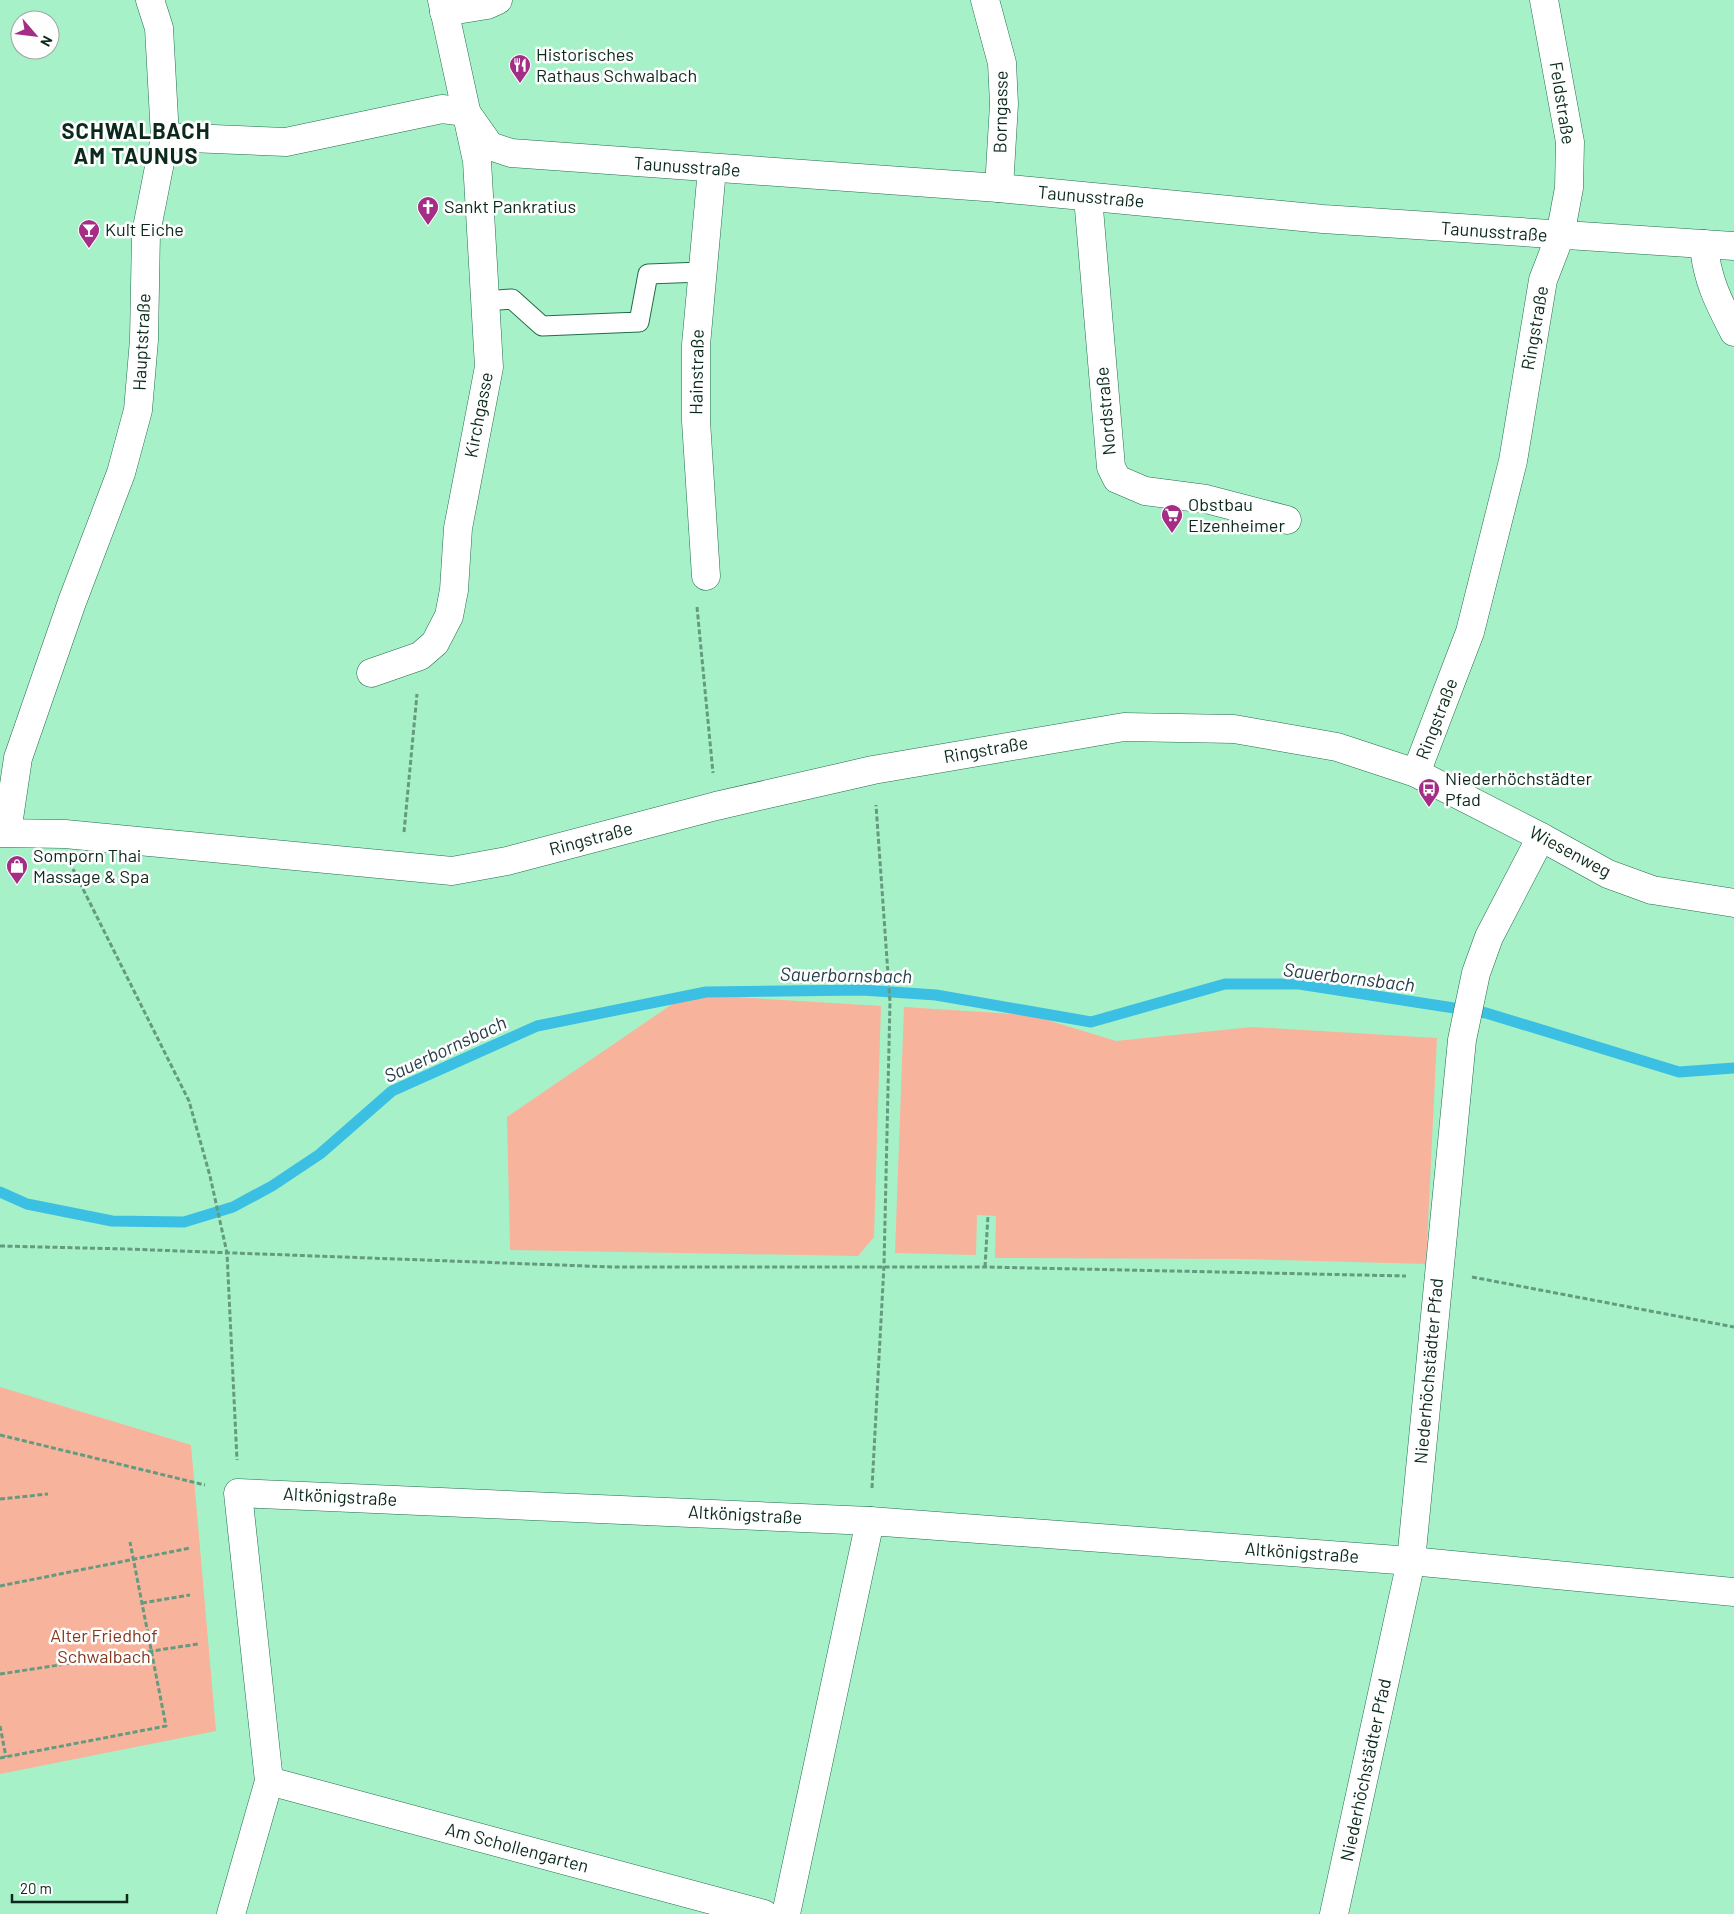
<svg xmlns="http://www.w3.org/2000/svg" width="1734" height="1914" font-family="Barlow,sans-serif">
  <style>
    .green { fill: #f8b39c }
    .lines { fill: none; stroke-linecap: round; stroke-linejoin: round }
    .stream { stroke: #3bc0e3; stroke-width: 11 }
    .service-casing { stroke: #226d4b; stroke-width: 21 }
    .minor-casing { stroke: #226d4b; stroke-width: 29 }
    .tertiary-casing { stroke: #226d4b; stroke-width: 29 }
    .path { stroke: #649b7f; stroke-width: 3; stroke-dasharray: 5 2.5; stroke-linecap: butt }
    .service { stroke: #fff; stroke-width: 19 }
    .minor { stroke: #fff; stroke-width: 28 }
    .tertiary { stroke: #fff; stroke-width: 28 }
    .labels { text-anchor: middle; stroke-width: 5; stroke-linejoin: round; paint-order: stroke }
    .poi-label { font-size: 18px; fill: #0c2a1c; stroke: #fefefe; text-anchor: start }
    .street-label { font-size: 18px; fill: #0c2a1c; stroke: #fefefe }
    .park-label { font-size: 18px; fill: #82391e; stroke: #fefefe }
    .water-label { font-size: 19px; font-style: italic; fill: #254049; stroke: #fefefe }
    .district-label { font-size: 22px; font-weight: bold; letter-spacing: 1px; fill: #0c2a1c; stroke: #fefefe }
  </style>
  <rect width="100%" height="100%" fill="#a7f1c9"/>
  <g class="green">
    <path d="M687 994 881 1006 874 1237 858 1256 510 1250 507 1117Z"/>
    <path d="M904 1007 1031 1015 1116 1041 1252 1027 1437 1038 1426 1264 1240 1259 995 1258 996 1216 977 1215 976 1255 895 1253Z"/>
    <path d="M0 1387 191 1445 216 1731 0 1774Z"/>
  </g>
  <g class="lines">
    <path class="stream" d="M0 1192 27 1204 112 1221 184 1222 233 1207 272 1186 320 1154 392 1091 537 1026 706 992 862 990 936 995 1091 1022 1225 984H1299L1486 1013 1679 1072 1734 1068"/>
    <g class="service-casing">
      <path id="service" d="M485 301 512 299 542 326 639 322 648 274 702 272"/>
    </g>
    <g class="minor-casing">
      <g id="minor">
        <path d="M985 0 1002 63 1004 104 999 188"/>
        <path d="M444 12 487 5 498 0"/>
        <path d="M466 112 490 146 511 153 999 188 1323 219 1734 246"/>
        <path d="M165 137 286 142 442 109 466 112"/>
        <path d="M1088 197 1111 467 1117 479 1145 491 1206 499 1287 520"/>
        <path d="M1704 244C1706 278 1719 303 1734 332"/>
        <path d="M706 576 696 421V345L712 169"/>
        <path d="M371 673 420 656 435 643 449 616 454 590 458 528 489 367 477 161 442 0"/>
        <path d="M1416 773 1470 632 1513 461 1543 280 1560 236 1569 188 1570 142 1544 0"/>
        <path d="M7 832 18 758 72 602 121 473 138 410 144 340 146 233 165 137 159 28 150 0"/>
        <path d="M269 1781 764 1914"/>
        <path d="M231 1914 269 1781 238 1493 870 1521 1411 1561 1734 1592"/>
        <path d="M786 1914 870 1521"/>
        <path d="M1334 1914 1411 1561 1462 1040 1476 973 1489 937 1541 837"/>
      </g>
    </g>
    <g class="tertiary-casing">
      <path id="tertiary" d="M0 833 65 834 452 871 507 861 716 806 873 770 1124 727 1234 729 1337 747 1416 773 1541 837 1608 874 1652 890 1734 903"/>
    </g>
    <g class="path">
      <path d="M697 607 713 773"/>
      <path d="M404 832 417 694"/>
      <path d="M73 869 189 1101 210 1176 227 1253 237 1460"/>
      <path d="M0 1246 126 1249 613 1267H985L1406 1276"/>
      <path d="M985 1267 988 1215"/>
      <path d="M1472 1277 1734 1327"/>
      <path d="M0 1435 205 1485"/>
      <path d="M872 1488 884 1265 890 1002 876 805"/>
      <path d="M0 1499 48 1494"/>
      <path d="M0 1586 190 1548"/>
      <path d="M142 1603 190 1595"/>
      <path d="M0 1674 198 1644"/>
      <path d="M0 1726 6 1757"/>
      <path d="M0 1758 166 1726 130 1542"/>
    </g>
    <use href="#service" class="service"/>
    <use href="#minor" class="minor"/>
    <use href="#tertiary" class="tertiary"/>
  </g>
  <defs>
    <g id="restaurant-pin" transform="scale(1.125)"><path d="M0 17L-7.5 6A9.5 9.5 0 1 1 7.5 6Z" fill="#a42d86" stroke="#fefefe"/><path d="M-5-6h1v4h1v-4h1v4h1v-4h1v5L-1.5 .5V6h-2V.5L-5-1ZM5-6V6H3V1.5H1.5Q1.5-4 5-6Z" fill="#fff"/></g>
    <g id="church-pin" transform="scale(1.125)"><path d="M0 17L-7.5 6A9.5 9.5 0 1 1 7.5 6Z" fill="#a42d86" stroke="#fefefe"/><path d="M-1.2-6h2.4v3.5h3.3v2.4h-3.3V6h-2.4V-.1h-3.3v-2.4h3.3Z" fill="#fff"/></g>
    <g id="bar-pin" transform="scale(1.125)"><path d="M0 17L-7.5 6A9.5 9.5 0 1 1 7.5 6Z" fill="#a42d86" stroke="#fefefe"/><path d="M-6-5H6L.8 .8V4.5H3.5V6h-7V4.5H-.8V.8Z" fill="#fff"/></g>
    <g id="supermarket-pin" transform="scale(1.125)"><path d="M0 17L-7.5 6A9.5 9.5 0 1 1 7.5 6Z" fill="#a42d86" stroke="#fefefe"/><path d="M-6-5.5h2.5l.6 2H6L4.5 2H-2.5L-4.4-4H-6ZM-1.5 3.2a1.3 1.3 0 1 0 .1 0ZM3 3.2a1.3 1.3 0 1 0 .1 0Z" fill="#fff"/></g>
    <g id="bus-pin" transform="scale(1.125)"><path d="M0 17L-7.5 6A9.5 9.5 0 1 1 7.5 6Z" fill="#a42d86" stroke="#fefefe"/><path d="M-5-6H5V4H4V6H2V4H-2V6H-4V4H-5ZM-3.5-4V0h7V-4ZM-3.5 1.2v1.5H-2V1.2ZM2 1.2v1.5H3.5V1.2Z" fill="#fff"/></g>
    <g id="shop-pin" transform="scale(1.125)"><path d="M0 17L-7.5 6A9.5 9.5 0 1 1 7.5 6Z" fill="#a42d86" stroke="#fefefe"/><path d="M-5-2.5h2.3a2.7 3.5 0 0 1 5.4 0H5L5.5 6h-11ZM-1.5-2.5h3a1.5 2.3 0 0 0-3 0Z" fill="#fff"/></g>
  </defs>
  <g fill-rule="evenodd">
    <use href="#restaurant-pin" x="520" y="65"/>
    <use href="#church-pin" x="428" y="207"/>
    <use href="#bar-pin" x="89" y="230"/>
    <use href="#supermarket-pin" x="1172" y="515"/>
    <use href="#bus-pin" x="1429" y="789"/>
    <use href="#shop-pin" x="17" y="866"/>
  </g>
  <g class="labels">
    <g class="poi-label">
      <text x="536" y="61">Historisches<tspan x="536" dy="21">Rathaus Schwalbach</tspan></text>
      <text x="444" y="213">Sankt Pankratius</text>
      <text x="105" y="236">Kult Eiche</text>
      <text x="1188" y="511">Obstbau<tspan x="1188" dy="21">Elzenheimer</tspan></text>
      <text x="1445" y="785">Niederhöchstädter<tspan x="1445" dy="21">Pfad</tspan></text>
      <text x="33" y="862">Somporn Thai<tspan x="33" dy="21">Massage &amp; Spa</tspan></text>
    </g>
    <g class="street-label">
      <text transform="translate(1562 103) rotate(81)" y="6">Feldstraße</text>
      <text transform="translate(1001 112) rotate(-89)" y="6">Borngasse</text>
      <text transform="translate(687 167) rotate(4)" y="6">Taunusstraße</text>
      <text transform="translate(1091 197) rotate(5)" y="6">Taunusstraße</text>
      <text transform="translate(1494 232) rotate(4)" y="6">Taunusstraße</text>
      <text transform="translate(1535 328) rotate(-80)" y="6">Ringstraße</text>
      <text transform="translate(142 342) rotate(-87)" y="6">Hauptstraße</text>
      <text transform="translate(697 372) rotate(-89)" y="6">Hainstraße</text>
      <text transform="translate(1106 411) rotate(-95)" y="6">Nordstraße</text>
      <text transform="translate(479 415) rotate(-79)" y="6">Kirchgasse</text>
      <text transform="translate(1437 719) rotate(-69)" y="6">Ringstraße</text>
      <text transform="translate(986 750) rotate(-10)" y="6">Ringstraße</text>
      <text transform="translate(591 839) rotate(-15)" y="6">Ringstraße</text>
      <text transform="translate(1570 852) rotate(28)" y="6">Wiesenweg</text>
      <text transform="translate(1429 1371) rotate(-85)" y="6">Niederhöchstädter Pfad</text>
      <text transform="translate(340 1497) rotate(3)" y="6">Altkönigstraße</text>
      <text transform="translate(745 1515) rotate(3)" y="6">Altkönigstraße</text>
      <text transform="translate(1302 1553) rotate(4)" y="6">Altkönigstraße</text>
      <text transform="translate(1366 1770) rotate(-78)" y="6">Niederhöchstädter Pfad</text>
      <text transform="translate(517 1848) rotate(15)" y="6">Am Schollengarten</text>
    </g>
    <g class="park-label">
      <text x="104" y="1642">Alter Friedhof<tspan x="104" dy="21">Schwalbach</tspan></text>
    </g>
    <g class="water-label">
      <text transform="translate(846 975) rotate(1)" y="7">Sauerbornsbach</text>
      <text transform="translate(1349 977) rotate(7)" y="7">Sauerbornsbach</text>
      <text transform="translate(445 1049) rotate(-25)" y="7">Sauerbornsbach</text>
    </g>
    <g class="district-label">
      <text x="136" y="139">SCHWALBACH<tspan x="136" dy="25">AM TAUNUS</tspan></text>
    </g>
  </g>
  <g transform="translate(35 35) rotate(118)"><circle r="24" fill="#fefefe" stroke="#9da9a4"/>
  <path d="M0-4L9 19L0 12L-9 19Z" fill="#a42d86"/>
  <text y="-8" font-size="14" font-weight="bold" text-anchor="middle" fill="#0c2a1c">N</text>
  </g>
  <path d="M12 1894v8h115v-8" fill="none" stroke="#0c2a1c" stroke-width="2.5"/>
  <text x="20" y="1894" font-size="15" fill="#0c2a1c" stroke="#fefefe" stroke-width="4" paint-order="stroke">20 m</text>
</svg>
